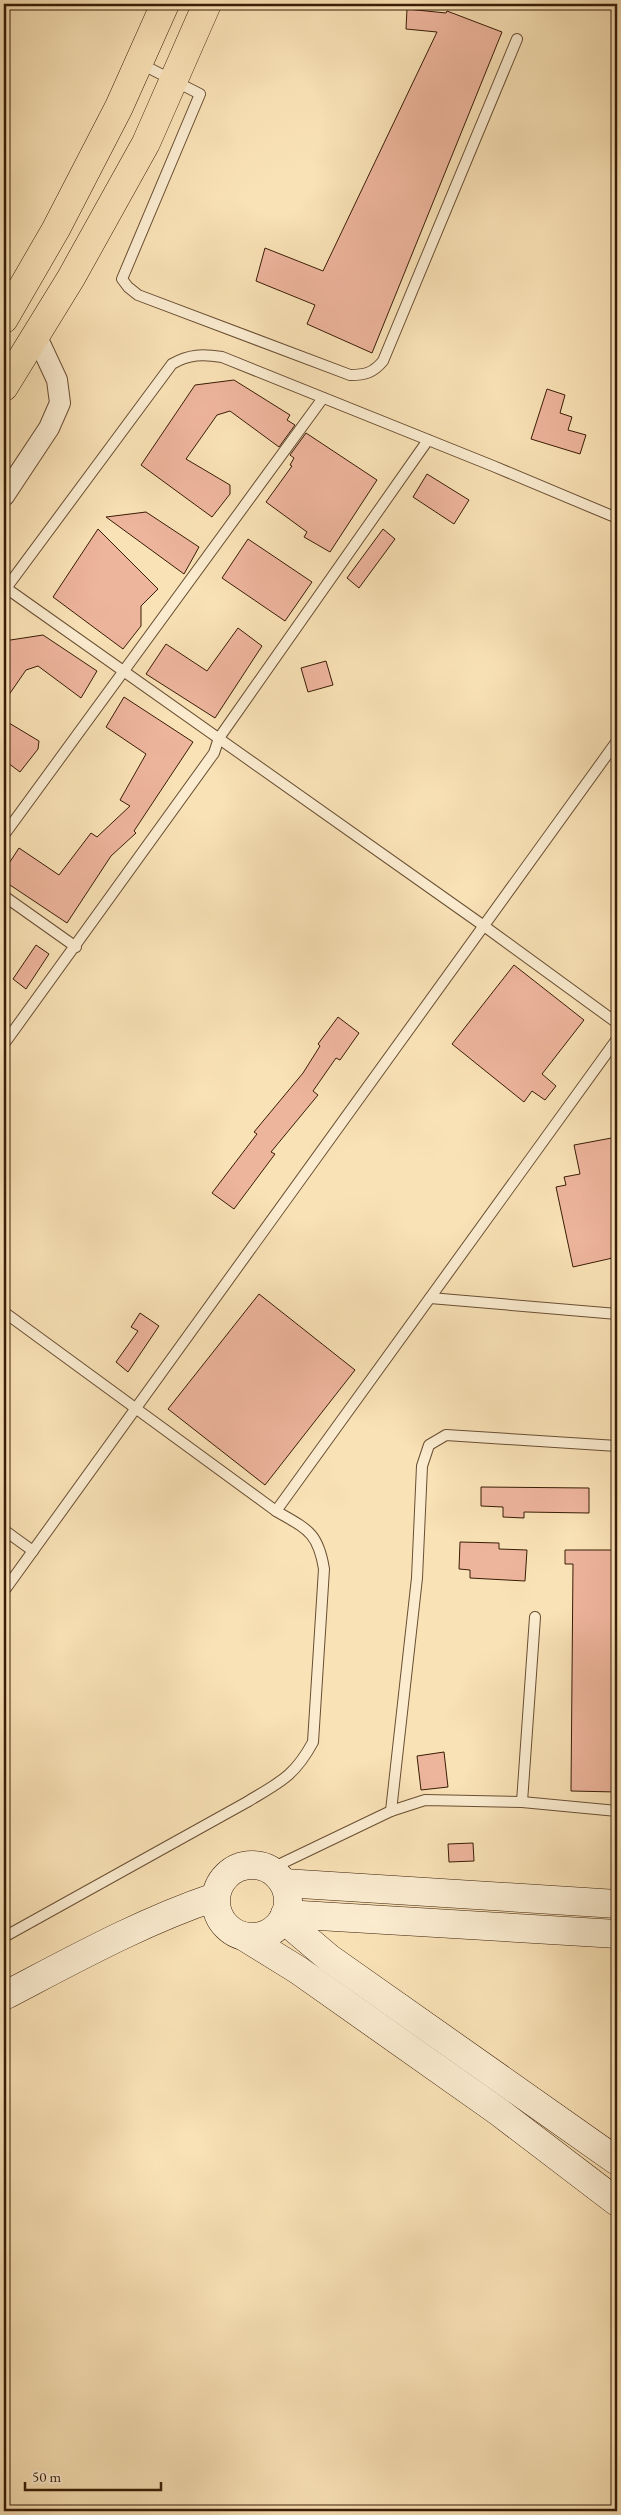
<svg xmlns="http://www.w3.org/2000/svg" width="621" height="2515" font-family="'EB Garamond',serif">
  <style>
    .building { fill: #eeb59d; stroke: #391c06 }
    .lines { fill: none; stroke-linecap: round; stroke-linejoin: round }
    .lane-casing { stroke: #694e32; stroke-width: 12 }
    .street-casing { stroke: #694e32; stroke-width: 22 }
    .secondary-casing { stroke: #391c06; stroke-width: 29 }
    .highway-casing { stroke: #391c06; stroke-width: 29 }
    .lane { stroke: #fbecd0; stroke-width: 10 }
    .street { stroke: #fbecd0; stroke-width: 20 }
    .secondary { stroke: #fbecd0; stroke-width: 28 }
    .highway { stroke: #f9e2b6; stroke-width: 28 }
  </style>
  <rect width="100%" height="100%" fill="#f9e2b6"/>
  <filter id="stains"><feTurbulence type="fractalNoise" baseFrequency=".004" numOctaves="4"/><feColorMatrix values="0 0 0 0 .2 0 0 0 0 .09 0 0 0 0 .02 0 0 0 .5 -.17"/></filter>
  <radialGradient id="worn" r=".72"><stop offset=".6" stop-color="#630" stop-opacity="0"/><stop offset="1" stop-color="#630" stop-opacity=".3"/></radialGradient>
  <g class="building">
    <path d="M407 9 446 13 447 11 502 32 372 353 307 324 315 305 256 281 265 248 323 271 437 32 406 29Z"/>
    <path d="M234 380 290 415 287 420 295 425 279 447 230 411 217 415 186 459 230 485V494L212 517 141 465 195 385Z"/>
    <path d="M547 389 565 395 560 413 572 417 568 430 586 435 580 454 531 439Z"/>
    <path d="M306 433 377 480 330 552 304 537 307 532 266 502 292 466 290 465 294 458 290 455Z"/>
    <path d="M427 474 469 500 454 524 413 497Z"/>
    <path d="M146 512 199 547 184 574 106 517Z"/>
    <path d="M98 529 158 589 141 606V626L123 649 53 597Z"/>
    <path d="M383 529 395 539 359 588 347 578Z"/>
    <path d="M248 539 312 582 285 621 222 578Z"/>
    <path d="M238 628 262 646 215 718 146 674 166 644 207 671Z"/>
    <path d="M43 635 97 671 81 698 38 666 26 670 4 702V641Z"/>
    <path d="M326 661 333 685 308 692 301 668Z"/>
    <path d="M124 697 193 742 134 831 136 833 111 856 67 923 4 881V871L19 848 59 875 91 833 97 837 130 806 120 800 146 754 106 727Z"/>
    <path d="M4 720 39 741 38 749 20 772 4 760Z"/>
    <path d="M36 945 49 954 26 989 13 979Z"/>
    <path d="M514 965 584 1020 542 1074 556 1086 545 1100 532 1091 524 1102 452 1044Z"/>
    <path d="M338 1017 359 1033 340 1060 336 1058 313 1091 318 1095 271 1152 275 1154 234 1209 212 1193 257 1134 254 1132 303 1073 320 1046 318 1044Z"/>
    <path d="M617 1137V1257L573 1267 556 1187 566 1185 564 1177 580 1174 574 1145Z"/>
    <path d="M259 1294 355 1370 265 1485 168 1409Z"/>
    <path d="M140 1313 159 1326 128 1372 116 1362 138 1331 131 1327Z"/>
    <path d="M481 1487 589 1488V1513L524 1512V1518L503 1517V1507L481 1506Z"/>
    <path d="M460 1542 499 1543V1549L527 1550 525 1581 470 1578V1570L459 1569Z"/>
    <path d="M565 1550H617V1792L571 1791 573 1564H565Z"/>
    <path d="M444 1752 448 1787 421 1790 417 1756Z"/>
    <path d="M473 1843 474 1861 449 1862 448 1844Z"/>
  </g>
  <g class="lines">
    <g class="lane-casing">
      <g id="lane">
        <path d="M141 64 200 94 122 279 128 287 138 295 350 375C365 375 373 373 383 361L517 39"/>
        <path d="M6 588 484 926 617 1023"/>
        <path d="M4 591 172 364C189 354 203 354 222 357L493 466 617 518"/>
        <path d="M4 835 323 398"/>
        <path d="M4 896 76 947"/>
        <path d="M4 1044 214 753 219 738 428 440"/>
        <path d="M430 1298 617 1314"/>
        <path d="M4 1312 276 1511 617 1039"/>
        <path d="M4 1530 33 1551"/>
        <path d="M4 1591 617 741"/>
        <path d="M522 1802 617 1811"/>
        <path d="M391 1811 417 1578 422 1466 429 1445 446 1435 617 1446"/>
        <path d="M270 1869 391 1811 425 1800 522 1802 535 1617"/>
        <path d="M4 1937 247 1802C280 1782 294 1777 313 1742L324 1569C318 1532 307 1529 276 1511"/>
      </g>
    </g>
    <g class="street-casing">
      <path id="street" d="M4 496 49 428 60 403 57 380 36 335"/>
    </g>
    <g class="secondary-casing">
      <g id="secondary">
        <circle cx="252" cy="1901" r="36"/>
        <path d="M284 1883 617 1904"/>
        <path d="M285 1914 617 1934"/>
        <path d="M283 1919 329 1958 617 2161"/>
        <path d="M243 1936 298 1970 499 2112 617 2202"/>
        <path d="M4 1996C73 1960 141 1922 215 1897"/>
      </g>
    </g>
    <g class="highway-casing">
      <g id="highway">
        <path d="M4 319 56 229 119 107 165 4"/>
        <path d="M4 387 71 278 146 143 207 4"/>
      </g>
    </g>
    <use href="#lane" class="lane"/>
    <use href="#street" class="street"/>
    <use href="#secondary" class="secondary"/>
    <use href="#highway" class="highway"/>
  </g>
  <rect width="621" height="2515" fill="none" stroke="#f9e2b6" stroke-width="20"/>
  <rect x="5" y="5" width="611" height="2505" fill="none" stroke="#391c06" stroke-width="2.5"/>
  <rect x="10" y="10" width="601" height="2495" fill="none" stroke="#391c06"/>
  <path d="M25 2482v8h136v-8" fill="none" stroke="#391c06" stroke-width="2.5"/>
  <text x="32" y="2482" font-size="15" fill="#391c06" stroke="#fbecd0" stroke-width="4" paint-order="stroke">50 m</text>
  <rect width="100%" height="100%" filter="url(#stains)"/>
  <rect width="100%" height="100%" fill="url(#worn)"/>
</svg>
